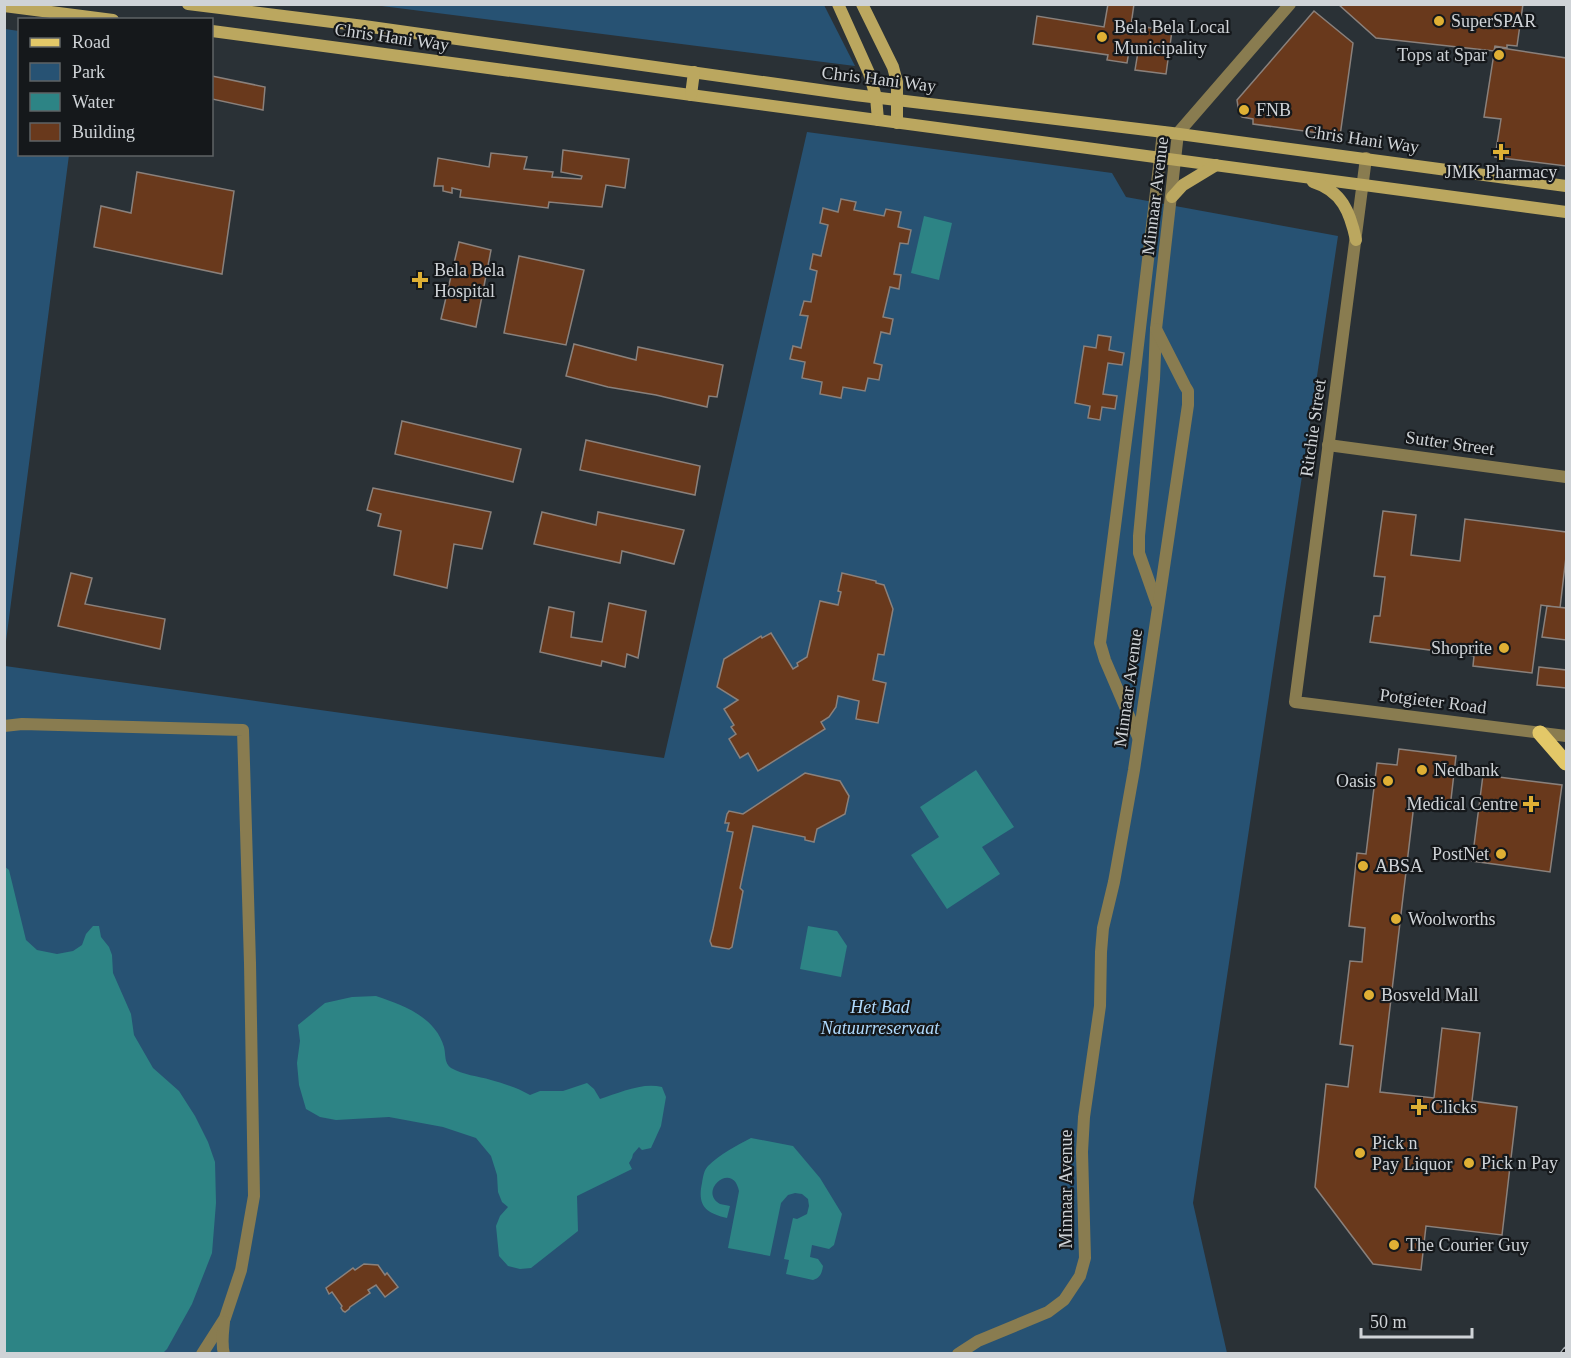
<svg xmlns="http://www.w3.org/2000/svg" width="1571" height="1358" font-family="'Times New Roman',serif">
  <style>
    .green { fill: #275273 }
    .water { fill: #2d8485 }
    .building { fill: #69391c; stroke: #8a817c; stroke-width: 1.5 }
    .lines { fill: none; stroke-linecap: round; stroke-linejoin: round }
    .street { stroke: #897c50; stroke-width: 12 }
    .secondary { stroke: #bba75f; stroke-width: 12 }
    .primary { stroke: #e3c868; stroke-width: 15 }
    .rail-casing { stroke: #aeb3b7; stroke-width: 7 }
    .rail { stroke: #15181b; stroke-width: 4.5; stroke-dasharray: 14; stroke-linecap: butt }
    .poi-dot { fill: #dfb034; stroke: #15181b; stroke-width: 2 }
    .labels { text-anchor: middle; stroke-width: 4.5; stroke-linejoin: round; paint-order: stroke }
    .poi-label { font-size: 18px; fill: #cfd3d7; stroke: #15181b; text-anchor: start }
    .street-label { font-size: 18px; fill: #cfd3d7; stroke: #15181b }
    .park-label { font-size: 18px; font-style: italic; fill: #b0dbfe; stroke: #15181b }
  </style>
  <rect width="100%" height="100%" fill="#2a3136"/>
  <g class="green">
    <path d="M374 5H824L855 66Z"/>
    <path d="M5 29 19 31 20 154 69 155 5 649Z"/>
    <path d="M807 132 1112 173 1126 197 1338 236 1193 1203 1227 1353 5 1354V666L664 758Z"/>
  </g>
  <g class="water">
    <path d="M924 216 952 223 939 280 911 273Z"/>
    <path d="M976 770 1014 827 982 847 1000 874 947 909 911 855 939 837 920 807Z"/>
    <path d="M4 866 9 870 26 940 37 950 57 954 73 951 82 945 86 934 93 926H99L101 937 109 947 112 955 113 973 131 1014 134 1035 153 1068 179 1091 195 1116 208 1142 215 1162 216 1203 212 1253 192 1304 167 1349 163 1353H5Z"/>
    <path d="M808 926 837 931 847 946 841 977 800 969Z"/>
    <path d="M376 996C402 1005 435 1016 444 1047 446 1055 444 1063 451 1068 463 1075 478 1076 491 1080 505 1084 518 1088 530 1095L540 1091H563L587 1083 594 1089 600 1099C619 1093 642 1082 662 1087L666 1097 661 1126 651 1148 642 1150 639 1147 633 1154 632 1158 629 1163 632 1169 577 1196 578 1231 531 1268 520 1269 508 1266 499 1256 496 1226 500 1216 508 1207 502 1202 498 1192 497 1175 491 1156 476 1138 443 1127 389 1117 336 1120 320 1117 306 1109 299 1085 297 1063 300 1041 298 1025 325 1003 352 997Z"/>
    <path d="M751 1138 793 1146 820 1178 842 1214 834 1245 829 1249 812 1245 810 1257 818 1259 823 1266C822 1273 820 1278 813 1280L786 1274 789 1260 784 1259 793 1218 797 1219 807 1214 809 1206 808 1199 802 1194 795 1193 788 1195 781 1203 770 1256 728 1248 739 1191C733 1160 697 1191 720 1204 723 1205 727 1205 730 1206L727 1218C706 1213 697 1206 702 1183 703 1177 704 1170 708 1166 720 1154 736 1146 751 1138Z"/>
  </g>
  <g class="building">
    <path d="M1108 4H1134L1131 25 1172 31 1166 74 1135 70 1139 46 1130 45 1127 63 1107 60 1108 55 1033 44 1037 16 1104 27Z"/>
    <path d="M1338 4H1523L1517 46 1507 45V48L1495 46 1494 51 1376 38Z"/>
    <path d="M1314 11 1353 43 1340 136 1253 124V119L1242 117 1239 113 1237 100Z"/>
    <path d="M1495 47 1566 58V166L1495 157 1501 119 1484 117Z"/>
    <path d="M212 76 265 87 263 110 212 99Z"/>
    <path d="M563 150 629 159 625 188 606 185 602 207 549 202 548 208 460 197 461 190 452 188V193L443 191V186H434L438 158 489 167 491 153 527 157 524 169 553 172 552 177 581 179 582 176 561 172Z"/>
    <path d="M137 172 234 191 222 274 94 247 101 206 131 213Z"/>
    <path d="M841 199 856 202 854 210 884 216 886 209 901 212 898 227 911 230 908 244 900 243 894 274 901 275 899 289 890 287 883 317 893 319 890 334 881 332 874 363 882 365 879 380 868 378 865 391 843 387 841 398 820 394 822 382 802 378 805 362 790 359 793 346 801 348 808 316 800 315 804 301 811 302 817 271 810 269 813 254 821 256 828 225 820 223 823 208 838 212Z"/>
    <path d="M459 242 491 250 476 327 441 319Z"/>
    <path d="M519 256 584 270 566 345 504 333Z"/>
    <path d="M1098 335 1111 337 1109 350 1124 353 1122 365 1108 363 1103 394 1117 396 1115 409 1102 407 1100 420 1088 418 1090 406 1075 403 1084 346 1096 348Z"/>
    <path d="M574 344 636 360 638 347 723 365 717 397 709 396 707 407 656 395 608 387 566 376Z"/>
    <path d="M402 421 521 449 513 482 395 454Z"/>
    <path d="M586 440 700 466 695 495 580 470Z"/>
    <path d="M373 488 491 512 482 549 454 544 447 588 394 575 401 531 378 526 381 514 367 510Z"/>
    <path d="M1383 511 1416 515 1411 555 1460 561 1465 519 1566 532V557L1560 608 1541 605 1532 673 1473 666 1474 656 1370 642 1374 616H1380L1385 577 1374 576Z"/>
    <path d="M542 512 596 525 598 512 684 530 674 564 622 551 620 563 534 544Z"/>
    <path d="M71 573 92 578 85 604 165 619 160 649 58 626Z"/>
    <path d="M842 573 876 581V583L884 585 893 609 884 655 878 654 873 680 886 683 878 723 856 719 859 701 838 696 836 707 829 717 821 722 825 729 758 771 748 753 740 758 729 739 736 734 731 727 734 725 724 709 738 700 717 687 724 659 761 636 762 638 771 633 793 669 798 666 797 663 807 657 820 601 838 605 841 592 838 591Z"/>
    <path d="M609 603 646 611 638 658 627 654 625 667 602 661 601 666 540 652 549 607 574 612 571 637 602 642Z"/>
    <path d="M1547 606 1566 608V640L1542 637Z"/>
    <path d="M1539 667 1566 670V688L1537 685Z"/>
    <path d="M1399 749 1456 756 1450 808 1414 804 1380 1092 1434 1098 1442 1028 1480 1033 1472 1101 1517 1107 1502 1235 1426 1226 1421 1270 1373 1264 1315 1187 1326 1084 1348 1087 1353 1046 1340 1044 1350 961 1362 962 1365 928 1349 926 1357 853 1366 854 1377 763 1397 765Z"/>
    <path d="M805 773 840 781 849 796 845 814 817 829 814 842 805 840V837L753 826 740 888 743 891 732 947 729 949 712 946 710 941 713 929 733 832 727 831 729 823H725L727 814 729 811 743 814Z"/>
    <path d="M1483 775 1562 785 1550 872 1472 861Z"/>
    <path d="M364 1264 378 1265 385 1275 387 1273 398 1287 385 1297 376 1285 368 1290 370 1293 350 1307 349 1309 345 1312 343 1311 341 1308 342 1306 332 1292 329 1294 326 1288 353 1268 355 1270Z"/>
  </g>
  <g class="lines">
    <g class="street">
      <path d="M1366 158 1295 702 1566 736"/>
      <path d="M1328 445 1566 477"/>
      <path d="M1157 604 1139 553V536L1154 379 1156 329 1178 133 1290 4"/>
      <path d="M4 726 22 724 243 730 250 963 254 1196 241 1270 225 1318 202 1354"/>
      <path d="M1138 737 1105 660 1100 643 1136 362 1163 132"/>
      <path d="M224 1322C223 1333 221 1343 224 1354"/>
      <path d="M958 1354 978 1341 1048 1312 1064 1300 1080 1276 1085 1258 1082 1152 1084 1117 1100 1006 1101 952 1103 928 1114 882 1134 770 1188 405V391L1185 386 1156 329"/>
    </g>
    <g class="secondary">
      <path d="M188 4 364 26 855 95 1172 133 1566 186"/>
      <path d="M838 4 869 73 876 97 878 120"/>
      <path d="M862 4 893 67 897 82V123"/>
      <path d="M4 6 113 20"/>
      <path d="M212 31 1566 212"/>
      <path d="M691 95 694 72"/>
      <path d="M1313 182C1342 191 1350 212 1356 240"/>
      <path d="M1172 197 1183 185 1216 165"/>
    </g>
    <path class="primary" d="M1540 733 1566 763"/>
    <g class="rail-casing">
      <path id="rail" d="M1563 1354 1566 1350"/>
    </g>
    <use href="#rail" class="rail"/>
  </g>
  <g class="poi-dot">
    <circle cx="1439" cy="21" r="6"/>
    <circle cx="1102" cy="37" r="6"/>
    <circle cx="1499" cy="55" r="6"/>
    <circle cx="1244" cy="110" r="6"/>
    <path d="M1498 143h6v6h6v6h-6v6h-6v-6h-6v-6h6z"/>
    <path d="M417 271h6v6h6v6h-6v6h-6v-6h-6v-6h6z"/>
    <circle cx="1504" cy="648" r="6"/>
    <circle cx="1422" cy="770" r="6"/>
    <circle cx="1388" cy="781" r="6"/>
    <path d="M1528 795h6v6h6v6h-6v6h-6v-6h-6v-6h6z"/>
    <circle cx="1501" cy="854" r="6"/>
    <circle cx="1363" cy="866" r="6"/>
    <circle cx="1396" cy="919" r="6"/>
    <circle cx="1369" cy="995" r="6"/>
    <path d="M1416 1098h6v6h6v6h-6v6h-6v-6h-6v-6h6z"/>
    <circle cx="1360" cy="1153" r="6"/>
    <circle cx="1469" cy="1163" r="6"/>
    <circle cx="1394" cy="1245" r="6"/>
  </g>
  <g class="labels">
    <g class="poi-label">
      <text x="1451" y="27">SuperSPAR</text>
      <text x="1114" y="33">Bela Bela Local<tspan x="1114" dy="21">Municipality</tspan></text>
      <text x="1487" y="61" text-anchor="end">Tops at Spar</text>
      <text x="1256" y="116">FNB</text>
      <text x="1501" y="178" text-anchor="middle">JMK Pharmacy</text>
      <text x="434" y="276">Bela Bela<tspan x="434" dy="21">Hospital</tspan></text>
      <text x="1492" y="654" text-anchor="end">Shoprite</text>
      <text x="1434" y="776">Nedbank</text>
      <text x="1376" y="787" text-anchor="end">Oasis</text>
      <text x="1518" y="810" text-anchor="end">Medical Centre</text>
      <text x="1489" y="860" text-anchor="end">PostNet</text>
      <text x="1375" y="872">ABSA</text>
      <text x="1408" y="925">Woolworths</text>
      <text x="1381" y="1001">Bosveld Mall</text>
      <text x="1431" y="1113">Clicks</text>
      <text x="1372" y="1149">Pick n<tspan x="1372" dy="21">Pay Liquor</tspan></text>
      <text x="1481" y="1169">Pick n Pay</text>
      <text x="1406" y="1251">The Courier Guy</text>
    </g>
    <g class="street-label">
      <text transform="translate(392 37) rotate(8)" y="6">Chris Hani Way</text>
      <text transform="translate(879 79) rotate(7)" y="6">Chris Hani Way</text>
      <text transform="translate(1362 139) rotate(8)" y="6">Chris Hani Way</text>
      <text transform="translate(1155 196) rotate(-83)" y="6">Minnaar Avenue</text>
      <text transform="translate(1313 428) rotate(-82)" y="6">Ritchie Street</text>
      <text transform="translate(1450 443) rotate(8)" y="6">Sutter Street</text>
      <text transform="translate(1128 688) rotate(-82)" y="6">Minnaar Avenue</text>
      <text transform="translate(1433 701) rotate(7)" y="6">Potgieter Road</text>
      <text transform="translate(1066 1189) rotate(-90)" y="6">Minnaar Avenue</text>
    </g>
    <g class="park-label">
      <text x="880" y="1013">Het Bad<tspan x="880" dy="21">Natuurreservaat</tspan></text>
    </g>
  </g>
  <rect width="1571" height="1358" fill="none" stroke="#cfd3d7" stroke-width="12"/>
  <rect x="18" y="18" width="195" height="138" fill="#15181b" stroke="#5f6366" stroke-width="1.5"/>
  <rect x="30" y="38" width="30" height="9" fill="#e3c868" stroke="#5f6366" stroke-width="1.5"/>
  <text x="72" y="48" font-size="18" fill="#cfd3d7">Road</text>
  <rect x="30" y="63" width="30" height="18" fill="#275273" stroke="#5f6366" stroke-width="1.5"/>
  <text x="72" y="78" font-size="18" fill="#cfd3d7">Park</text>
  <rect x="30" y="93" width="30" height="18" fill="#2d8485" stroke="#5f6366" stroke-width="1.5"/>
  <text x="72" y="108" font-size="18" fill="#cfd3d7">Water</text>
  <rect x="30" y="123" width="30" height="18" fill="#69391c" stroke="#5f6366" stroke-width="1.5"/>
  <text x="72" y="138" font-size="18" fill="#cfd3d7">Building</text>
  <path d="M1361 1328v9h111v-9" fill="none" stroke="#cfd3d7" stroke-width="3"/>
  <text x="1370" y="1328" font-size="18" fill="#cfd3d7" stroke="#15181b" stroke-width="4.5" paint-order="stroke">50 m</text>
</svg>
